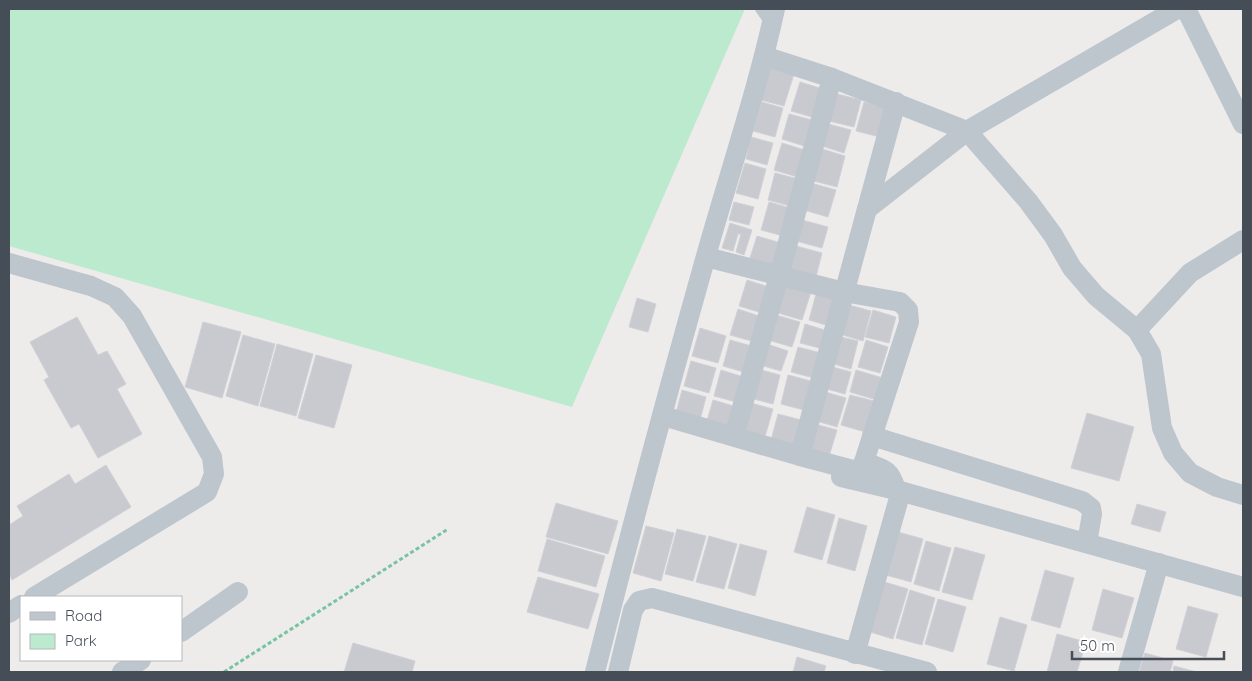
<svg xmlns="http://www.w3.org/2000/svg" width="1252" height="681" font-family="Quicksand,sans-serif">
  <style>
    .green { fill: #bbeace }
    .building { fill: #c8cad0; stroke: #cfd1d7 }
    .lines { fill: none; stroke-linecap: round; stroke-linejoin: round }
    .path { stroke: #76c5a0; stroke-width: 3; stroke-dasharray: 4 2.5; stroke-linecap: butt }
    .lane { stroke: #bdc5cd; stroke-width: 10 }
    .street { stroke: #bdc5cd; stroke-width: 20 }
  </style>
  <rect width="100%" height="100%" fill="#eeebeb"/>
  <path class="green" d="M9 9H745L572 407 9 246Z"/>
  <g class="building">
    <path d="M770 68 794 74 784 106 761 100Z"/>
    <path d="M800 82 823 89 815 118 791 111Z"/>
    <path d="M837 94 861 100 854 127 829 121Z"/>
    <path d="M762 102 783 108 775 137 753 131Z"/>
    <path d="M864 102 888 109 880 137 856 131Z"/>
    <path d="M789 114 812 120 804 146 782 139Z"/>
    <path d="M828 124 851 130 844 153 822 146Z"/>
    <path d="M751 137 773 143 767 165 746 159Z"/>
    <path d="M782 143 808 151 801 178 774 170Z"/>
    <path d="M819 148 845 156 837 187 810 180Z"/>
    <path d="M745 163 766 169 758 199 736 193Z"/>
    <path d="M775 173 802 180 794 207 768 200Z"/>
    <path d="M811 183 836 190 828 217 804 210Z"/>
    <path d="M734 202 754 207 749 225 729 220Z"/>
    <path d="M769 202 794 209 787 237 761 230Z"/>
    <path d="M802 220 828 227 822 248 796 241Z"/>
    <path d="M730 223 752 230 744 255 736 252 741 234H738L733 251 722 248Z"/>
    <path d="M757 236 781 243 773 269 749 261Z"/>
    <path d="M796 246 822 253 815 281 790 274Z"/>
    <path d="M747 280 769 287 762 313 739 306Z"/>
    <path d="M784 283 811 292 802 320 775 312Z"/>
    <path d="M816 294 837 299 829 326 809 320Z"/>
    <path d="M637 298 656 304 648 332 629 327Z"/>
    <path d="M845 304 871 311 863 341 836 333Z"/>
    <path d="M738 309 762 317 755 342 730 335Z"/>
    <path d="M873 310 896 317 889 343 865 337Z"/>
    <path d="M776 315 800 322 792 347 768 340Z"/>
    <path d="M77 317 98 355 107 351 126 384 117 389 142 434 98 458 79 424 71 428 44 380 49 377 30 342Z"/>
    <path d="M203 322 241 332 222 398 185 387Z"/>
    <path d="M805 324 828 331 823 349 800 343Z"/>
    <path d="M700 328 726 336 718 363 692 356Z"/>
    <path d="M243 335 275 344 258 406 226 396Z"/>
    <path d="M837 336 858 341 851 369 830 363Z"/>
    <path d="M730 340 755 347 747 373 723 366Z"/>
    <path d="M866 340 888 347 880 373 858 367Z"/>
    <path d="M277 344 313 354 296 416 260 406Z"/>
    <path d="M767 344 788 351 781 371 760 365Z"/>
    <path d="M798 347 821 353 814 378 791 372Z"/>
    <path d="M316 355 352 365 334 428 298 418Z"/>
    <path d="M691 361 716 368 709 393 684 386Z"/>
    <path d="M829 366 851 372 845 394 823 388Z"/>
    <path d="M758 369 780 375 773 404 750 398Z"/>
    <path d="M721 370 747 378 740 403 714 396Z"/>
    <path d="M856 370 883 378 877 400 850 392Z"/>
    <path d="M788 375 811 381 804 410 781 404Z"/>
    <path d="M682 390 706 397 699 424 675 417Z"/>
    <path d="M822 391 846 398 837 427 813 420Z"/>
    <path d="M850 395 878 402 869 433 841 425Z"/>
    <path d="M713 400 737 407 730 431 706 424Z"/>
    <path d="M751 403 773 409 764 440 742 434Z"/>
    <path d="M1087 413 1134 427 1119 481 1071 468Z"/>
    <path d="M778 414 801 420 792 450 770 444Z"/>
    <path d="M811 423 837 430 827 463 802 456Z"/>
    <path d="M106 465 131 507 12 580 9 574V525L23 516 17 506 69 474 75 484Z"/>
    <path d="M556 503 618 521 608 554 546 537Z"/>
    <path d="M1137 504 1166 512 1160 532 1131 524Z"/>
    <path d="M807 507 835 515 822 560 794 552Z"/>
    <path d="M839 518 867 526 855 571 827 563Z"/>
    <path d="M646 526 674 533 661 581 633 573Z"/>
    <path d="M677 529 706 536 693 581 665 574Z"/>
    <path d="M898 532 923 539 911 582 886 575Z"/>
    <path d="M709 536 737 544 724 589 696 582Z"/>
    <path d="M547 539 605 556 596 587 538 571Z"/>
    <path d="M926 541 951 548 939 591 914 584Z"/>
    <path d="M740 544 767 551 755 596 728 588Z"/>
    <path d="M955 547 985 555 972 600 942 592Z"/>
    <path d="M1045 570 1074 578 1060 628 1031 620Z"/>
    <path d="M538 577 599 594 588 629 527 612Z"/>
    <path d="M881 581 908 589 893 639 867 631Z"/>
    <path d="M1103 589 1134 598 1122 638 1092 630Z"/>
    <path d="M910 590 935 598 922 645 896 638Z"/>
    <path d="M938 599 966 607 953 652 925 644Z"/>
    <path d="M1188 606 1218 614 1206 657 1176 649Z"/>
    <path d="M1000 617 1027 625 1014 671 987 664Z"/>
    <path d="M1057 634 1086 642 1077 672H1047Z"/>
    <path d="M353 643 415 661 412 672H344Z"/>
    <path d="M1145 653 1173 661 1170 672H1139Z"/>
    <path d="M797 657 826 666 824 672H793Z"/>
    <path d="M1174 666 1197 672H1173Z"/>
  </g>
  <g class="lines">
    <path class="path" d="M224 672 448 529"/>
    <path class="lane" d="M760 9 771 24"/>
    <g class="street">
      <path d="M1186 9 1243 124"/>
      <path d="M764 56 832 78 967 131 1028 201 1053 235 1072 268 1096 296 1137 330"/>
      <path d="M867 209 967 131 1177 9"/>
      <path d="M1243 240 1190 273 1137 330 1151 354 1162 428 1173 453 1190 473 1217 487 1243 495"/>
      <path d="M9 263 91 286 115 297 132 316 212 457 214 474 207 492 34 597"/>
      <path d="M663 416 800 456 853 470 861 471 909 322 908 310 900 302 844 292 706 257"/>
      <path d="M734 436 779 276 832 78"/>
      <path d="M872 436 1082 501 1091 508 1092 514 1087 543"/>
      <path d="M800 456 896 102"/>
      <path d="M864 462C883 469 890 468 896 490"/>
      <path d="M841 477 896 490 1243 587"/>
      <path d="M9 613 21 605"/>
      <path d="M181 632 238 592"/>
      <path d="M855 654 901 491"/>
      <path d="M122 672 141 660"/>
      <path d="M595 672C630 533 667 394 706 256 729 174 757 92 775 9"/>
      <path d="M618 672 633 610 639 601 652 598 927 672"/>
      <path d="M1128 672 1159 563"/>
    </g>
  </g>
  <rect width="1252" height="681" fill="none" stroke="#454e57" stroke-width="20"/>
  <rect x="20" y="596" width="162" height="65" fill="#ffffff" stroke="#b5b8bc"/>
  <rect x="30" y="612" width="25" height="8" fill="#bdc5cd" stroke="#b5b8bc"/>
  <text x="65" y="621" font-size="15" fill="#454e57">Road</text>
  <rect x="30" y="634" width="25" height="15" fill="#bbeace" stroke="#b5b8bc"/>
  <text x="65" y="646" font-size="15" fill="#454e57">Park</text>
  <path d="M1072 651v8h152v-8" fill="none" stroke="#454e57" stroke-width="2.5"/>
  <text x="1080" y="651" font-size="15" fill="#454e57" stroke="#ffffff" stroke-width="4" paint-order="stroke">50 m</text>
</svg>
